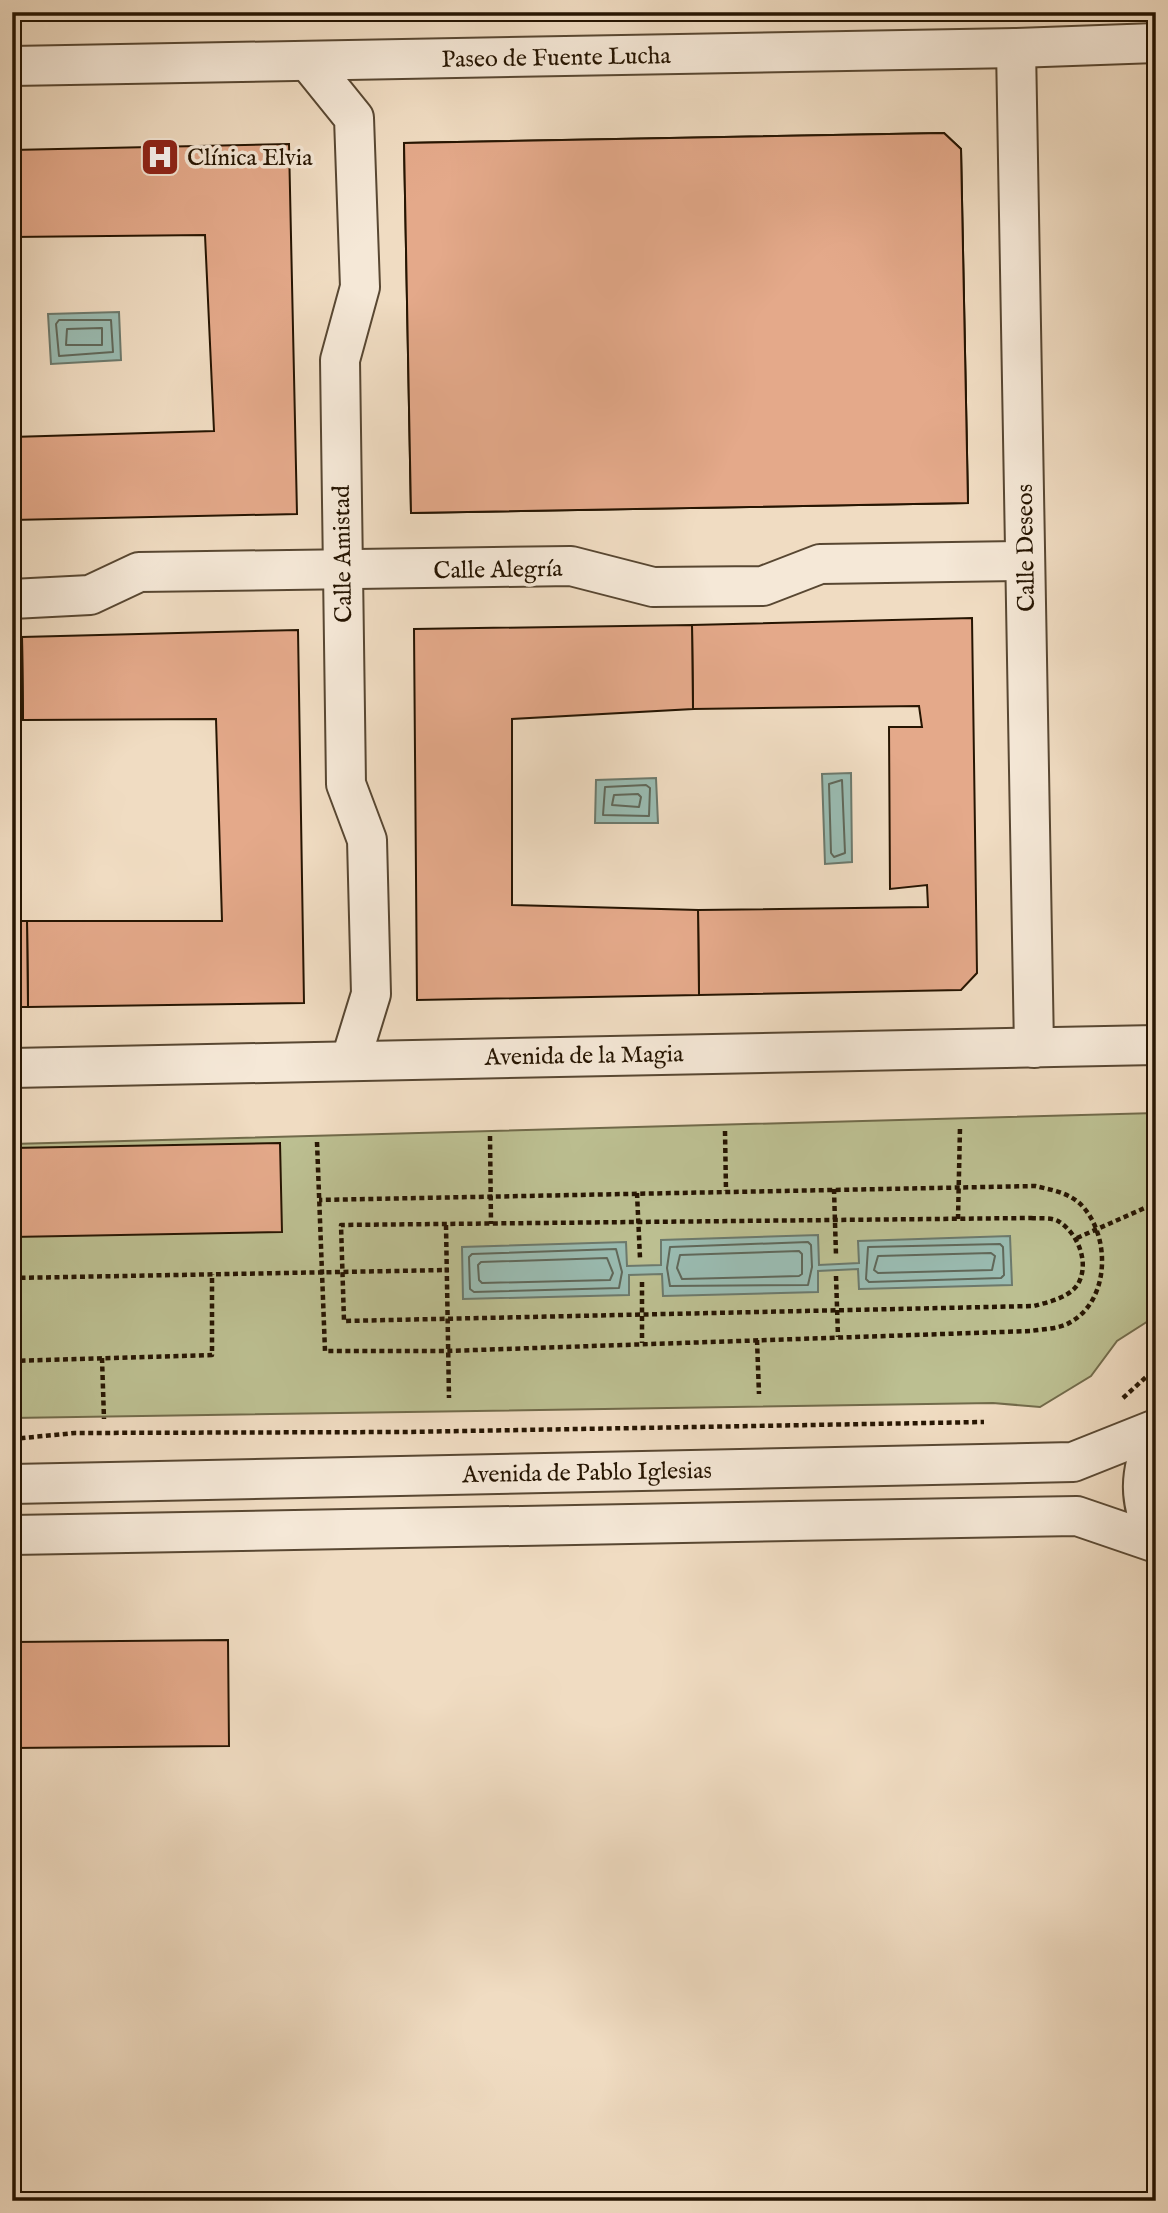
<svg xmlns="http://www.w3.org/2000/svg" width="1168" height="2213" font-family="'IM FELL English',serif">
  <style>
    .green { fill: #bcbf91; stroke: #716a4a; stroke-width: 2 }
    .water { fill: #9abcb2; stroke: #6c796c; stroke-width: 2 }
    .lines { fill: none; stroke-linecap: round; stroke-linejoin: round }
    .shore { stroke: #60685a; stroke-width: 2 }
    .building { fill: #e4a98a; stroke: #261502; stroke-width: 2; fill-rule: evenodd }
    .minor-casing { stroke: #584732; stroke-width: 42 }
    .path { stroke: #261502; stroke-width: 4.5; stroke-dasharray: 5 3.5; stroke-linecap: butt }
    .minor { stroke: #f5e8d7; stroke-width: 38 }
    .labels { text-anchor: middle; stroke-width: 7; stroke-linejoin: round; paint-order: stroke }
    .street-label { font-size: 24px; fill: #261502; stroke: #f5e8d7 }
    .poi-label { font-size: 24px; fill: #261502; stroke: #f5e8d7; text-anchor: start }
  </style>
  <rect width="100%" height="100%" fill="#f0dcc2"/>
  <filter id="stains"><feTurbulence type="fractalNoise" baseFrequency=".00286" numOctaves="4"/><feColorMatrix values="0 0 0 0 .2 0 0 0 0 .09 0 0 0 0 .02 0 0 0 .5 -.17"/></filter>
  <radialGradient id="worn" r=".72"><stop offset=".6" stop-color="#630" stop-opacity="0"/><stop offset="1" stop-color="#630" stop-opacity=".3"/></radialGradient>
  <path class="green" d="M1156 1113V1316L1117 1341 1091 1376 1040 1407 993 1403 12 1418V1144Z"/>
  <g class="water">
    <path d="M119 312 121 360 51 364 48 314Z"/>
    <path d="M851 773 852 862 825 864 822 774Z"/>
    <path d="M656 778 658 823H595L596 780Z"/>
    <path d="M818 1235 819 1265 859 1263 858 1241 1010 1236 1012 1285 859 1289 858 1269 818 1271V1292L663 1296 662 1274 629 1275V1295L463 1299 462 1247 626 1242 627 1266 661 1265V1240Z"/>
  </g>
  <g class="lines">
    <g class="shore">
      <path d="M59 320H111L113 352 59 356 56 324Z"/>
      <path d="M102 328V345H66L67 329Z"/>
      <path d="M842 780 845 853 834 857 831 853 829 784Z"/>
      <path d="M646 785 650 788 649 816 603 815 605 787Z"/>
      <path d="M638 794 641 797 639 807 612 805 614 795Z"/>
      <path d="M808 1242 811 1245 812 1267 808 1285 670 1286 667 1268 670 1247Z"/>
      <path d="M1000 1244 1003 1247 1004 1275 1001 1278 869 1282 866 1279 868 1247Z"/>
      <path d="M616 1249 622 1272 619 1288 474 1292 470 1289 469 1257 472 1254Z"/>
      <path d="M799 1251 802 1254V1274L799 1276 682 1279 677 1268 680 1255Z"/>
      <path d="M991 1253 995 1256 992 1270 878 1273 874 1270 878 1256Z"/>
      <path d="M607 1258 613 1273 610 1280 482 1283 479 1280 478 1265 481 1262Z"/>
    </g>
  </g>
  <g class="building">
    <path d="M944 133 961 149 968 503 411 513 404 143ZM852 247 854 391 522 403 516 251Z"/>
    <path d="M944 133 961 149 968 503 411 513 404 143Z"/>
    <path d="M289 144 297 514 12 520V437L214 431 205 235 12 237V150Z"/>
    <path d="M972 618 977 973 961 990 699 995 698 910 928 907 927 885 890 889 889 727H922L919 706 693 709 692 625Z"/>
    <path d="M692 625 693 709 512 719V905L698 910 699 995 417 1000 414 629Z"/>
    <path d="M298 630 304 1003 28 1007 27 921H222L216 719 23 720 22 637Z"/>
    <path d="M12 637H22L23 720H12Z"/>
    <path d="M12 921H27L28 1007H12Z"/>
    <path d="M280 1143 282 1232 12 1237V1148Z"/>
    <path d="M12 1613 14 1642 228 1640 229 1746 12 1748Z"/>
  </g>
  <g class="lines">
    <g class="minor-casing">
      <g id="minor">
        <path d="M1016 48 1034 1048"/>
        <path d="M308 61 354 118 360 287 340 360 346 784 367 840 371 994 351 1059"/>
        <path d="M12 66 1016 48 1156 43"/>
        <path d="M12 599 90 595 139 572 571 566 653 587 763 586 820 564 1025 561"/>
        <path d="M12 1068 1156 1045"/>
        <path d="M1156 1430C1139 1478 1138 1495 1156 1542"/>
        <path d="M12 1484 1073 1462 1156 1429"/>
        <path d="M12 1535 1077 1516 1156 1543"/>
      </g>
    </g>
    <g class="path">
      <path d="M725 1131 726 1191"/>
      <path d="M490 1136 491 1224"/>
      <path d="M317 1142 325 1351H447L1031 1331C1042 1329 1059 1329 1069 1323 1109 1302 1111 1240 1084 1208 1072 1193 1052 1190 1035 1186L319 1200"/>
      <path d="M834 1189 836 1255"/>
      <path d="M637 1193 640 1258"/>
      <path d="M1031 1218C1039 1219 1051 1217 1058 1221 1078 1233 1090 1263 1078 1284 1069 1298 1048 1302 1034 1306L344 1321 341 1225Z"/>
      <path d="M958 1219 960 1127"/>
      <path d="M446 1225 449 1398"/>
      <path d="M1077 1238 1156 1203"/>
      <path d="M836 1276 838 1337"/>
      <path d="M12 1278 448 1270"/>
      <path d="M642 1282V1343"/>
      <path d="M757 1340 759 1394"/>
      <path d="M102 1358 104 1419"/>
      <path d="M12 1361 212 1355V1274"/>
      <path d="M1123 1398 1156 1368"/>
      <path d="M12 1439 75 1433 405 1432 984 1422"/>
    </g>
    <use href="#minor" class="minor"/>
  </g>
  <defs>
    <g id="hospital-square" transform="scale(2.0125)"><rect x="-9" y="-9" width="18" height="18" rx="4" fill="#8f2418" stroke="#f5e8d7"/><path d="M-5-5h3v3.5h4V-5h3V5h-3V1.5h-4V5h-3Z" fill="#fff"/></g>
  </defs>
  <g fill-rule="evenodd">
    <use href="#hospital-square" x="160" y="157"/>
  </g>
  <g class="labels">
    <g class="street-label">
      <text transform="translate(556 57) rotate(-1)" y="8">Paseo de Fuente Lucha</text>
      <text transform="translate(1025 548) rotate(-91)" y="8">Calle Deseos</text>
      <text transform="translate(342 554) rotate(-91)" y="8">Calle Amistad</text>
      <text transform="translate(498 569) rotate(-1)" y="8">Calle Alegría</text>
      <text transform="translate(584 1055) rotate(-1)" y="8">Avenida de la Magia</text>
      <text transform="translate(587 1472) rotate(-1)" y="8">Avenida de Pablo Iglesias</text>
    </g>
    <g class="poi-label">
      <text x="187" y="165">Clínica Elvia</text>
    </g>
  </g>
  <rect width="1168" height="2213" fill="none" stroke="#f0dcc2" stroke-width="42"/>
  <rect x="14" y="14" width="1140" height="2185" fill="none" stroke="#261502" stroke-width="3.5"/>
  <rect x="21" y="21" width="1126" height="2171" fill="none" stroke="#261502" stroke-width="2"/>
  <rect width="100%" height="100%" filter="url(#stains)"/>
  <rect width="100%" height="100%" fill="url(#worn)"/>
</svg>
